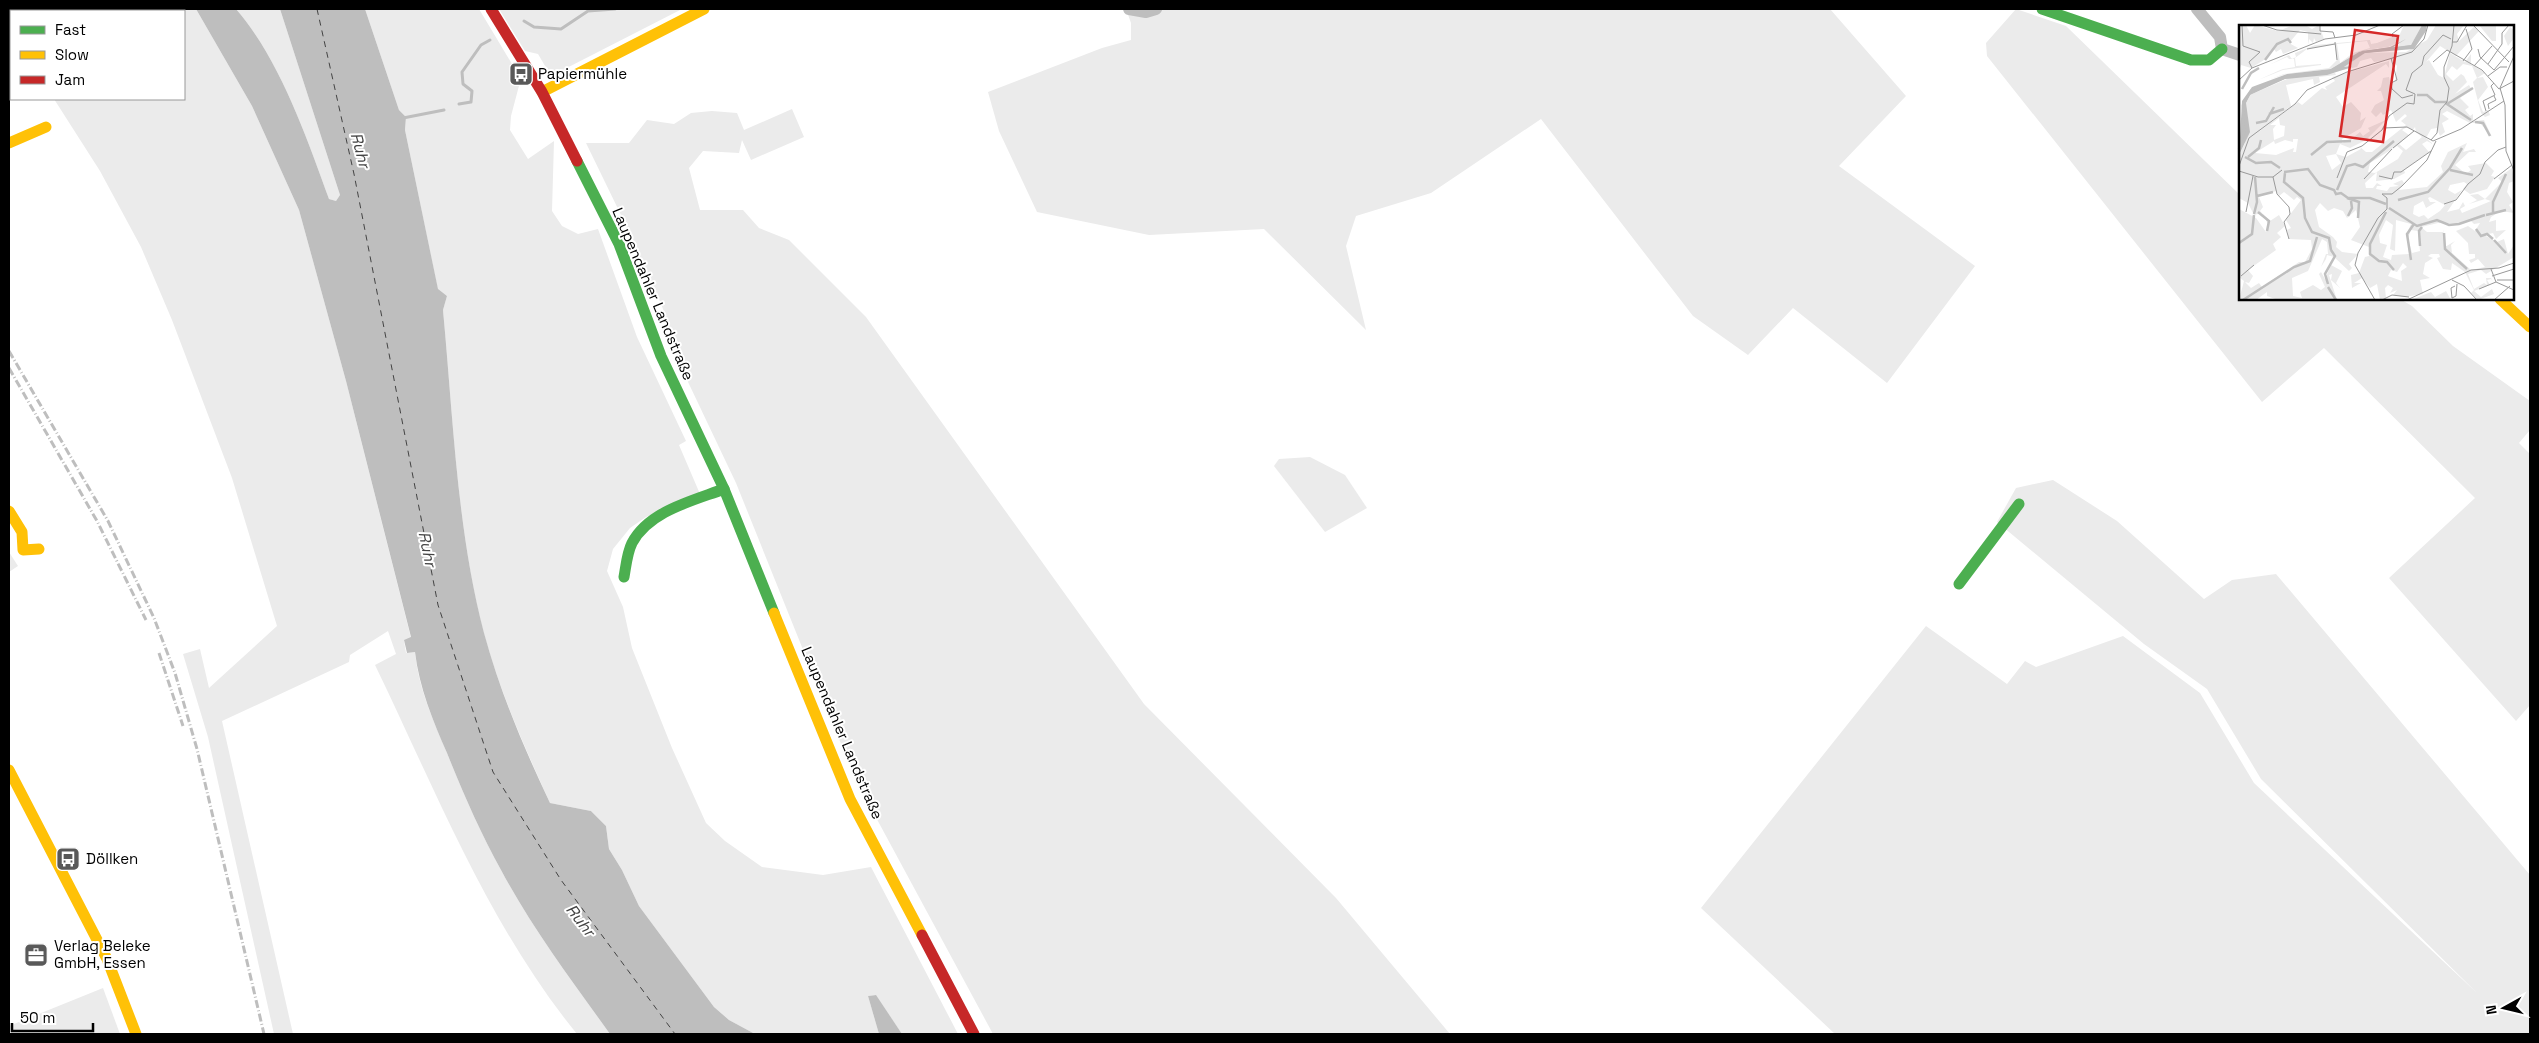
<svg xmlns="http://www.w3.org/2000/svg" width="2539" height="1043" font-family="'Space Grotesk',sans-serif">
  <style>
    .green { fill: #ebebeb }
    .water { fill: #bebebe }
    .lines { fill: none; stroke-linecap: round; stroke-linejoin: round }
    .stream { stroke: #bebebe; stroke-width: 3 }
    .ferry { stroke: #434343; stroke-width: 1; stroke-dasharray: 6 5; stroke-linecap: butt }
    .street { stroke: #bebebe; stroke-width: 12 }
    .fast { stroke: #4caf50; stroke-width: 11 }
    .slow { stroke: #ffc107; stroke-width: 11 }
    .jam { stroke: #c62828; stroke-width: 11 }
    .rail { stroke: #bebebe; stroke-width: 3; stroke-dasharray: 8 2.5 1 2.5; stroke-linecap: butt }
    .labels { text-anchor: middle; stroke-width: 4; stroke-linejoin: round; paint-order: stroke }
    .poi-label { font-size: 15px; fill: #000; stroke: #fff; text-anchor: start }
    .street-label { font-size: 15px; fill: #000; stroke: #fff }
    .water-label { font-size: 16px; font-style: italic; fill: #434343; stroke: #fff }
    .inset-river { fill: none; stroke: #bebebe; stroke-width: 2.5 }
    .inset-road { fill: none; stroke: #999; stroke-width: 1 }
    .view { fill: #d62828; fill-opacity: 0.15; stroke: #d62828; stroke-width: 2.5 }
    .inset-edge { fill: none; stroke: #000; stroke-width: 2.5 }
  </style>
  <rect width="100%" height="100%" fill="#fff"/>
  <g class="green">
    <path d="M9 9H196L252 106 299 210 346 381 411 638 404 641 406 653 415 652C418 687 433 720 447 753 463 793 480 832 501 870 532 928 572 981 610 1034H577C488 925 436 791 375 665L396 654 388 631 350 655 349 662 222 721 293 1034H274L208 737 183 654 200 649 209 688 277 626 232 478 172 320 141 247 100 171 54 99H184V11H11V40L9 37Z"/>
    <path d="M236 9H280L340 195 336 201 329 199C306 136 280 60 236 9Z"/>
    <path d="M365 9H479L515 69 520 82 511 116 510 130 528 159 554 141 552 211 562 226 578 234 598 229 637 337 686 441 679 445 700 494 646 517 630 528 613 549 607 571 623 607 632 648 672 748 706 823 725 841 762 867 823 875 871 867 958 1034H902L875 995 868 996 879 1034H755L729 1020 714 1007 639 906 622 870 609 849 606 826 591 811 550 803C525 748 500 692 484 634 457 531 453 416 443 310L447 296 438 290 405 130 406 117 399 110Z"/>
    <path d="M499 9H682L551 76 538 54 525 51Z"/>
    <path d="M1126 9H1830L1906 96 1839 166 1975 266 1887 383 1793 308 1748 355 1693 316 1541 119 1431 193 1356 216 1346 246 1366 330 1264 229 1149 235 1037 212 999 131 988 92 1102 48 1131 40V23Z"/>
    <path d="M2016 9 2066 26 2240 195V299H2400L2412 306 2453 346 2530 401V430L2519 443 2530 454V705L2516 721 2389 578 2475 498 2324 348 2262 402 1987 56 1986 43Z"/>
    <path d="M792 109 804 137 751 160 742 140 739 153 703 151 689 168 700 210H743L759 228 789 240 866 317 1144 704 1336 898 1450 1034H993L866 799 841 744 736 483 670 344 667 319 655 289 639 263 621 215 586 143H629L647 120 674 124 691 113 712 111 737 113 744 130Z"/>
    <path d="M1310 457 1345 475 1367 508 1325 532 1274 466 1279 459Z"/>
    <path d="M2053 480 2117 521 2204 599 2232 580 2276 574 2530 875V1034H1835L1701 908 1926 626 2007 684 2025 661 2036 667 2123 636 2200 693 2254 783 2478 994 2261 779 2207 689 2144 644 1997 522 2016 488Z"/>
    <path d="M9 552 18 566 9 572Z"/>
    <path d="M103 988 120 1034H9V1026Z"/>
  </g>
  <g class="water">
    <path d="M196 9H236C280 60 306 136 329 199L336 201 340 195 280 9H365L399 110 406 117 405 130 438 289 447 296 443 310C453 416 457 531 484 633 500 692 524 748 550 803L591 811 606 826 609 849 622 870 639 906 714 1007 729 1020 755 1034H610C572 981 532 928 501 870 480 832 463 793 447 753 433 721 419 687 415 652L407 653 404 640 411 637 346 381 299 210 252 106Z"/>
    <path d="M876 995 902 1034H879L868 996Z"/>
  </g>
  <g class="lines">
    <g class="stream">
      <path d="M524 21 534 27 561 29 588 11 615 9"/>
      <path d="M459 104 471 102 472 91 463 84 462 72 481 45 490 40"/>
      <path d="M403 118 444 110"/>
    </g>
    <path class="ferry" d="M317 9 354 174 438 605 493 772 561 880 675 1034"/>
    <g class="street">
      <path d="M1129 9 1146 12 1156 9"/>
      <path d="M2197 9 2220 37 2222 49 2240 55"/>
    </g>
    <g class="fast">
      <path d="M2042 9 2191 60H2209L2222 49"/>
      <path d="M577 161 619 244 661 356 724 489 774 613"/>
      <path d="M624 577C626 566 627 553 632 543 649 511 692 501 724 489"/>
      <path d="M1959 584 2019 504"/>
    </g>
    <g class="slow">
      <path d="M542 92 704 9"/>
      <path d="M9 143 46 127"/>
      <path d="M2500 299 2530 327"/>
      <path d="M9 511 22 532 23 550 39 549"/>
      <path d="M774 613 850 799 922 935"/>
      <path d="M9 770 107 959 136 1034"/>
    </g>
    <g class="jam">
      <path d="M491 9 542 92 577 161"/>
      <path d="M922 935 974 1034"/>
    </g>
    <g class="rail">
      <path d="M9 351 108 521 154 618 175 673 197 749 264 1034"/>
      <path d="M9 368 97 521 146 620"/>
      <path d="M159 653 183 726"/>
    </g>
  </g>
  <defs>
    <g id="bus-square" transform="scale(1.25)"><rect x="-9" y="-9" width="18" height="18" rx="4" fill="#595959" stroke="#fff"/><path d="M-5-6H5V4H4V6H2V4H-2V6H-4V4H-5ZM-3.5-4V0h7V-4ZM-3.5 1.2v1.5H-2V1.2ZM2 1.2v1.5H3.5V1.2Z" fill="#fff"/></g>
    <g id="office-square" transform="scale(1.25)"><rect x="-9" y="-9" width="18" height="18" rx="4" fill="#595959" stroke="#fff"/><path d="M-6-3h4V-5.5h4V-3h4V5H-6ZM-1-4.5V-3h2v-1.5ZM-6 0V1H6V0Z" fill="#fff"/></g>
  </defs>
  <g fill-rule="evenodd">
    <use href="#bus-square" x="521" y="74"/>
    <use href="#bus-square" x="68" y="859"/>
    <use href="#office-square" x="36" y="955"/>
  </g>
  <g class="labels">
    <g class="poi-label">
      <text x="538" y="79">Papiermühle</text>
      <text x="86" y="864">Döllken</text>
      <text x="54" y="951">Verlag Beleke<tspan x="54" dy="17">GmbH, Essen</tspan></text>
    </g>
    <g class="street-label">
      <text transform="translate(653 294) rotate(67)" y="5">Laupendahler Landstraße</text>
      <text transform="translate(842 733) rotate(67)" y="5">Laupendahler Landstraße</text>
    </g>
    <g class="water-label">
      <text transform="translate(361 150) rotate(75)" y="6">Ruhr</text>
      <text transform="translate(428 549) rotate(78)" y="6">Ruhr</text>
      <text transform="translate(581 920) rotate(52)" y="6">Ruhr</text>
    </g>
  </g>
  <g transform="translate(2239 25)">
    <rect width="275" height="275" fill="#fff"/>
    <path d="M0 0H7L11 8 16 0 39 6 55 0H66L73 4 80 0 85 14 77 17 75 13 74 18 70 14 69 20V7L61 5 51 17 48 14 50 18 59 23 44 29 42 24 37 27 35 24 25 35 12 43 2 40 0 46ZM165 0H183L172 20 149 24 157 22 163 16 149 22 127 25 92 44 47 49 29 55 45 49 90 43 98 35 96 19 68 24 56 33 57 41 82 39V40L44 45 19 55 39 46 44 44 56 42 55 34H50L48 32 30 40 50 30 53 34 57 32 56 28 76 20 131 15 132 19 138 18 161 9ZM128 16 131 23 114 28 101 38 98 19ZM197 0H225L218 9 220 16 235 2 240 6 217 31 201 21 187 37 190 35 199 50 205 53 211 28 226 37 232 29V39L246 48 238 53 244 52 249 62 239 75 244 87 249 85 251 90 246 92 242 88 234 57 238 53 233 41 224 39 218 45 213 41 207 49 214 56 222 49 225 51 228 57 216 69 230 60 233 65 221 73 230 82 226 85 231 91 234 89V96L245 95 253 112 241 98H231L208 86 203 89 210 94 203 98 206 107 201 111 198 103 192 104 187 113 194 119 188 116 183 119 190 127 165 145 166 148 155 154 137 156 138 147 126 158 127 163H134L138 158 143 161H138L137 164 148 166 151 162 160 161 154 159 163 155 165 158 160 165 188 162 204 147 202 141 209 127 228 118 224 127 235 124 237 127H230L216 140 227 149 232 145 229 141 247 138 255 146 252 151 256 152 248 164 231 169 224 164 228 159 225 157 211 160 209 165 216 169 223 165 208 187 220 184 224 177 226 181 221 184 223 188 252 176 246 174 230 179 238 175 231 170 239 169 246 174 263 157 259 153 273 143 275 156 270 158 268 167 274 177 270 180 275 188 262 186 252 192 250 197 257 195V206L267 205 257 214 254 208 245 210 258 217 265 214 269 229 275 220V232L247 249 242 245 229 249 235 264 245 258 248 260 247 253H252L254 257 252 254 248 255 251 260 235 266 242 272 253 264 255 269 239 275 232 268 235 265 226 247 213 238 212 245 204 244 198 233 201 232 200 229H192L189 231 194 233 186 238 184 249 191 253 181 255 184 269 165 272 154 270 158 265 151 268 154 263 149 260 146 263 147 273 141 275 138 259 131 263 123 253 115 258H122L113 263 112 250 120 248 126 232 130 231V222L112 215 121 202 117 185 108 193 104 186 95 183 89 186 81 178 76 185 80 202 94 212 98 217 97 222 103 227 119 229 110 239 113 243 110 246 95 232 88 230 87 234 82 242 87 229H89L88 217 83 214 69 246 53 253 54 271 63 273 61 267 74 260 82 265 86 262 80 249 82 247 86 254 92 240 103 246 97 258 101 263 92 255 93 249 90 250 98 275H39L28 271V267L17 275H0L5 256 0 252V184L17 193 27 207 29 199 23 188 15 190 9 178 0 173V130L6 118 7 78 11 70 50 53 96 48 97 50 80 52 81 57 75 60 74 54 47 60 52 81 10 114 59 77 63 80 83 63 88 65 86 62 96 56 93 52 150 36V43L147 39 97 72 104 82 112 77 122 88 121 96 127 92 122 103 103 114V118L113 113 114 116 115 112 121 107 124 111 131 106 129 103 147 95 127 115 111 123 101 119 97 129 107 132 122 124 121 122 127 127H133L167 100 162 96 168 91 166 89 157 97 152 85 144 90 142 87 137 92 132 87 136 80 145 75 142 66H138L142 62 144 53 150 52 151 58 156 57 158 41 153 34 135 37 132 33 121 36 118 42 99 46 126 28 167 27 188 15ZM40 93 41 100 46 101 45 111 35 115 34 104 37 100H31ZM168 102 174 105 176 102 177 107 183 112 167 125 160 119 170 110 163 105ZM54 114H59L57 127H54L55 123 37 130 16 128 35 116 36 119 46 115 54 117ZM158 121 164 126 159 134 136 148 129 147 131 138ZM97 129 102 138 93 145 87 131ZM37 166 40 171 45 167 55 175 58 172 62 175 47 195 52 203 48 205 50 214 72 215 73 224 66 237H60L23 262 20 258 12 263 6 257 10 258 14 251 9 245 37 225 34 219 42 212 38 208 46 201 40 190 31 196 21 186 24 182 20 172ZM191 172 206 180 201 186 189 194 185 190 180 192 174 189 175 181 184 176 187 183 197 177H191L189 173ZM147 195 154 200 151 224 156 226 157 195 172 199 168 208 170 229 153 230 152 235 144 232 148 220 141 218 140 210ZM231 195 235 199 241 198 236 206 229 201 217 206 229 218 230 229H236V233L230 235 232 238 239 234 246 242 232 245 213 228 212 220 216 216 206 222 204 204V207H188L182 202 199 198 223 199ZM172 205 179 206 181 226 173 228 169 213ZM164 238 168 242 162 246 163 256 149 251 152 245 158 247ZM240 0H257V16H253ZM271 2 275 5V13L269 21 265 11ZM207 266 212 275H172L192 267 196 272Z" fill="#ebebeb" fill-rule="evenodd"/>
    <path d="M183 0H188L187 6 175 24 126 28 105 42 113 41 110 43 88 50 46 54 11 70 7 78 11 107 0 130 3 76 13 62 48 49 92 44 120 27 151 22 167 14 153 23 172 20Z" fill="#bebebe"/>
    <path class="inset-river" d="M26 35 38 19 49 14 52 18M3 64 12 48 20 43M178 70H188L196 77H208M30 89 45 84M232 95 208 79 234 63M236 97 244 98 251 111M17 98 27 96 35 82M0 124 5 108 4 80 12 66 47 52 91 46 124 27 175 21M72 130 88 117 112 116M6 132 17 138 32 137 41 143M9 132 20 123 22 115M211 145 234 150M45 147 69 144 81 160 95 165 97 169 102 168 109 173H131L147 179M46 148 45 157 64 173 66 193 73 207 90 213 92 225M98 165 108 141 116 139 124 142 155 116M18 171 34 167M108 173 120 177 119 193M159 175 189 167 211 143 223 123M150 183 178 201 198 195 210 200 220 199 246 190M19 187 30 196 28 206M147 187 131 219V229L140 236 148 237 155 245M254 187V177L267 149M15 189 18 177 16 152M247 190 267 185M109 191 113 183 112 176M237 204 242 211 248 209 254 214M205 208 206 224 228 244M255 215 267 228M0 218 13 209 15 190M181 221 180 206 183 202M172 235 168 209 175 199M89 259 86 249 96 231 92 225M89 262 97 275M4 275 55 242 71 236 78 212"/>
    <path class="inset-road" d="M3 0 4 21 21 27 10 37 13 43M23 0 38 5 82 9M81 0V6L94 7 96 13M234 0 270 37M154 12 153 9 165 0M96 17 98 35M213 17H218L228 0M68 24 96 19M239 24 241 32 255 45M275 31 261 63 266 80 267 126 275 146M152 33 158 55 152 58 153 64 163 73 174 70M224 36 233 24 227 4M194 37 208 25 243 45 260 64 275 56M249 39 263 19V8L270 0M235 41 253 21M255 45 275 21M249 51 261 42H268M0 55 13 43 86 14 117 10 141 0M176 69 167 65 173 48 183 40 185 31 204 10 212 14M0 78V97M250 84 249 79 257 75 255 71M247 86 244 76 256 70 252 61 255 58M144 103 168 102 194 116M192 115 198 108 201 85 208 77 210 63 205 52V42L213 21 215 0M194 116 222 104 265 76M154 123 175 106M0 141 10 113 56 79 68 65 108 47 173 27 185 14 189 0M0 146 19 152H34L43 145M140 151 153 154 155 147H162L192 126M34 152 38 169 50 182 51 189 45 197 50 214M98 153 108 127 123 121 143 105 150 91 168 78 175 79 176 69M125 154 153 124M255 154 273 140M205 179 217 175 229 159 241 149 246 137 259 125 267 122M7 187 14 151M252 244 257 257 275 265M2 251 15 240M253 251 275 244M213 255 225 261 238 275M258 255H275M216 261 212 263 213 273 217 271 218 259M240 264 257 257M136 275 116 240 119 228 139 193 148 184V173L143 169H153L163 161 188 135 197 116M143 275 153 270 170 272M168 275 232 245 260 243 275 238M255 275 271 261"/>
    <path class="view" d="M116 5 159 11 144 117 101 111Z"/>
    <rect width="275" height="275" class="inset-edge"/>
  </g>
  <rect width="2539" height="1043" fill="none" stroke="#000000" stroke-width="20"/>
  <rect x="10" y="10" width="175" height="90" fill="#ffffff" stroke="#999999"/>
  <rect x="20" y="26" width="25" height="8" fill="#4caf50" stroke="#999999"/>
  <text x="55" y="35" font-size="15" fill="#000000">Fast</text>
  <rect x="20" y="51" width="25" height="8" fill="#ffc107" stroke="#999999"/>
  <text x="55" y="60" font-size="15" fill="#000000">Slow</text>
  <rect x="20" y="76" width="25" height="8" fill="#c62828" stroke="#999999"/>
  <text x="55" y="85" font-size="15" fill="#000000">Jam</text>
  <g transform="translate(2504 1008) rotate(262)" stroke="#ffffff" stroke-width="4" paint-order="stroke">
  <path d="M0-4L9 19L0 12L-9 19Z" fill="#000000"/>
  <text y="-8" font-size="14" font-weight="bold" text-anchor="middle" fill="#000000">N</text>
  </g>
  <path d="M12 1023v8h81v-8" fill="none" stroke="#000000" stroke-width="2.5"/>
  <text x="20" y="1023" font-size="15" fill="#000000" stroke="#ffffff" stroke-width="4" paint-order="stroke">50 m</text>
</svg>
